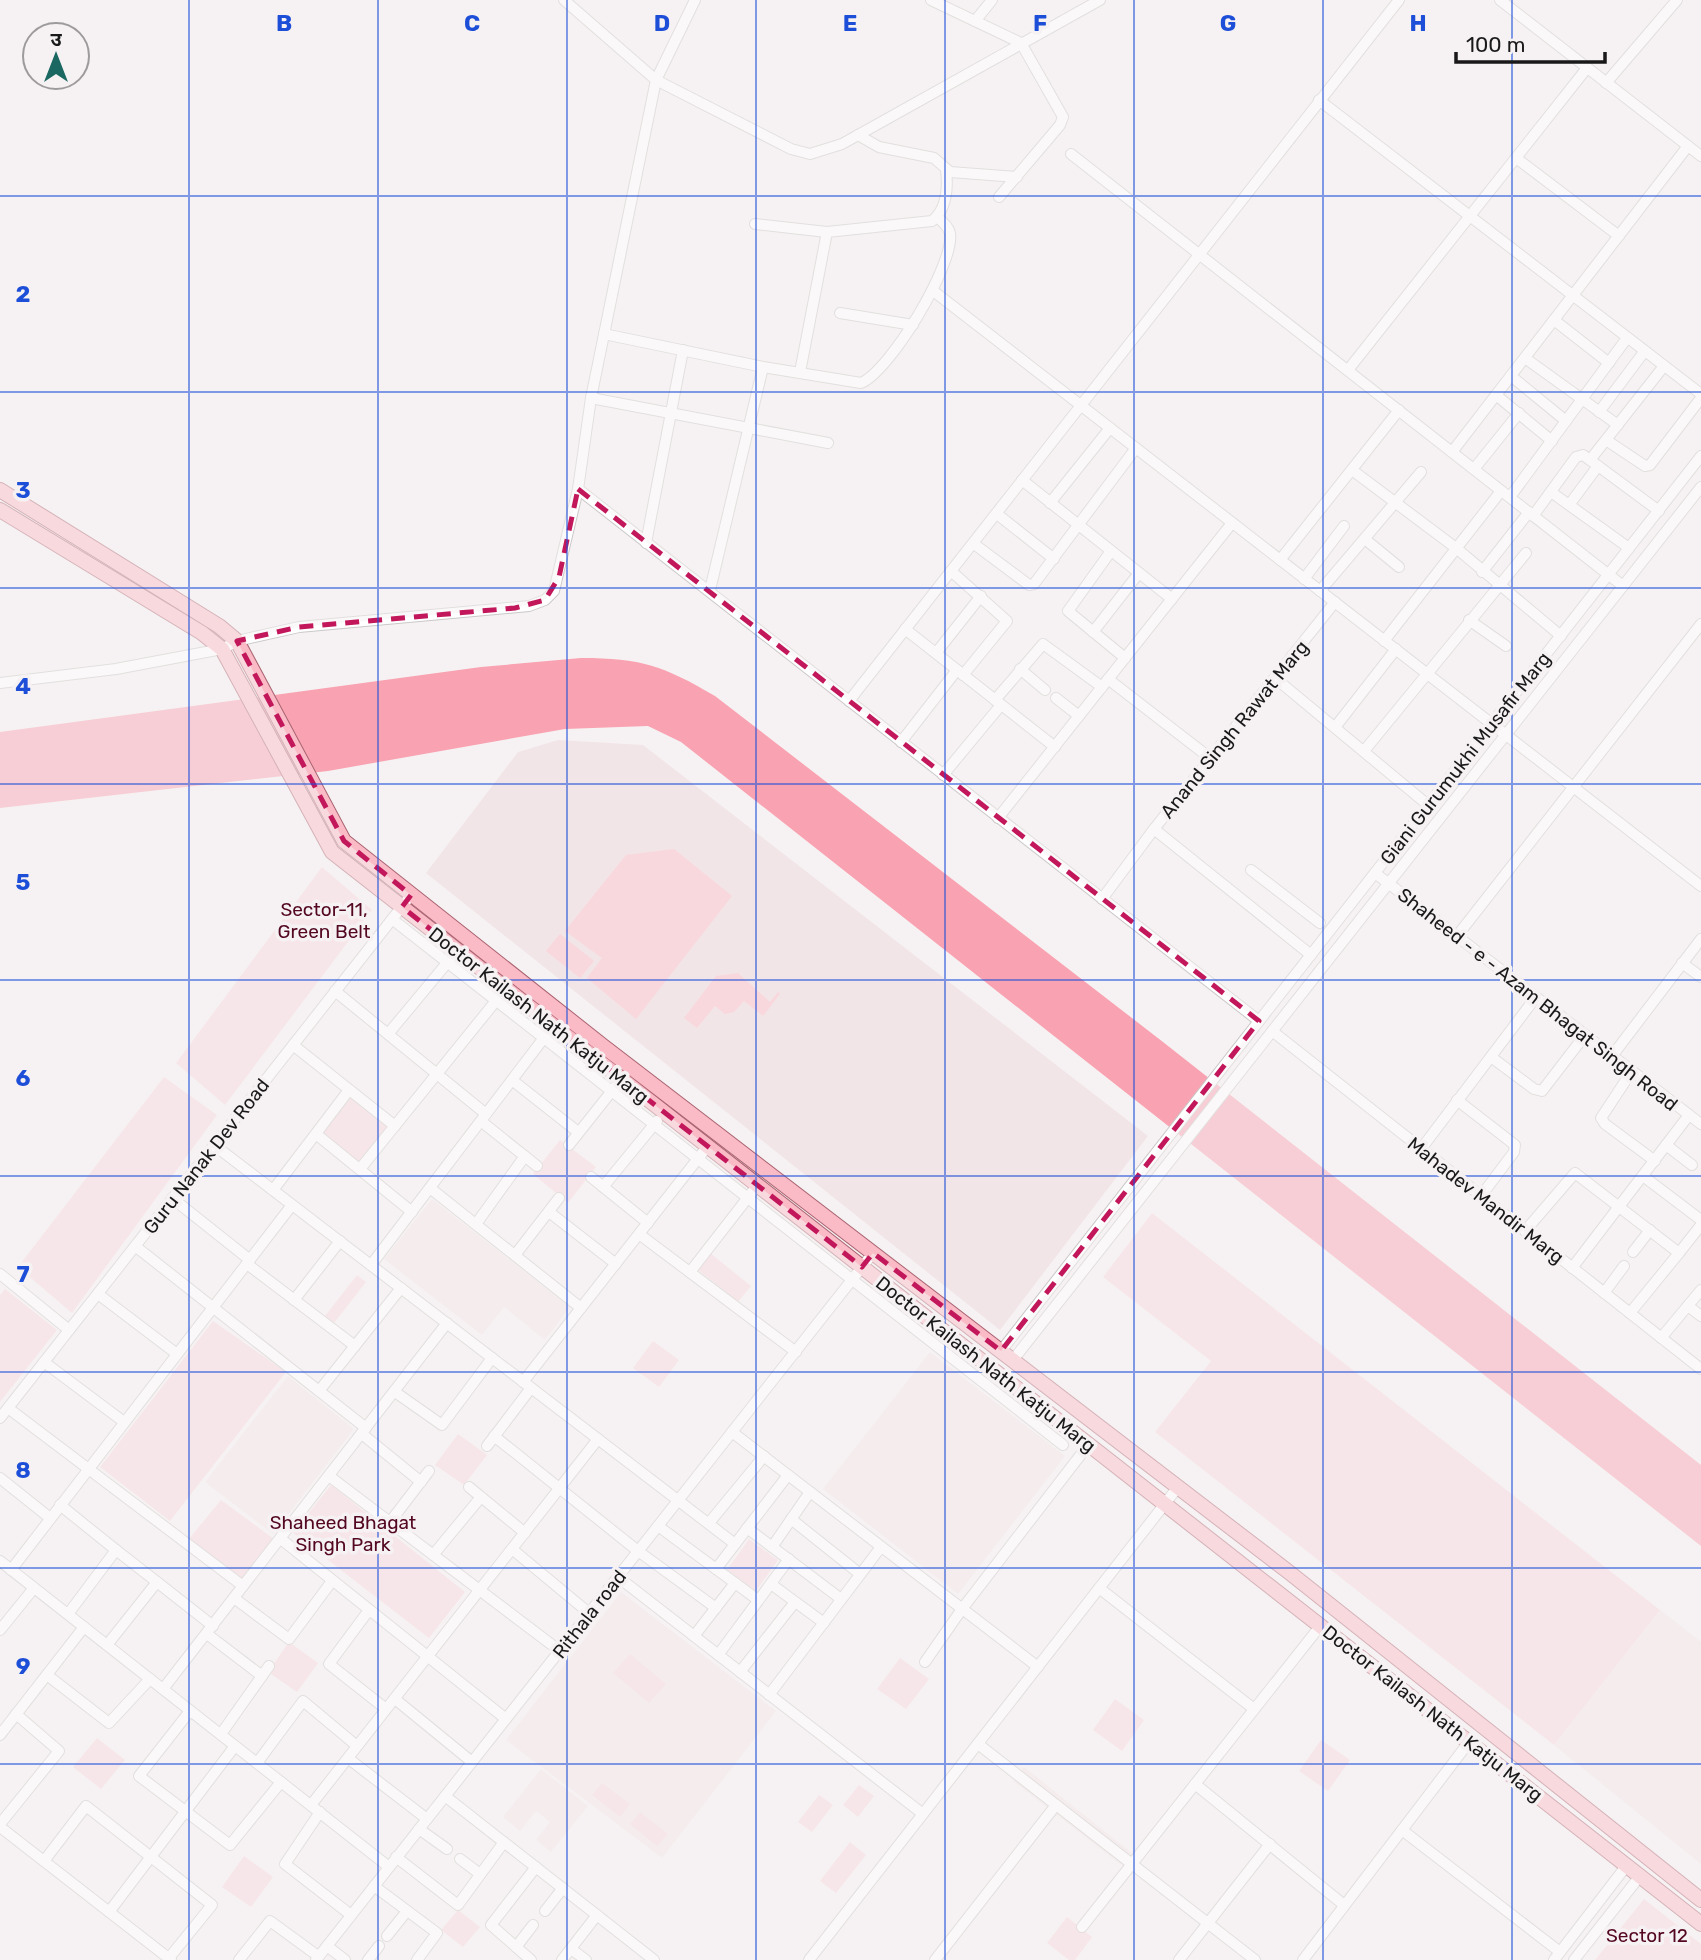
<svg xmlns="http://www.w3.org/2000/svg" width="1701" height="1960" font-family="Rubik,'Noto Sans Devanagari',sans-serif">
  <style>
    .built { fill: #f2e5e7 }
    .green { fill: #f9d8dd }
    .water { fill: #f9a2b1 }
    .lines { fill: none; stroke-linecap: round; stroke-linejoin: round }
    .minor-casing { stroke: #cbc8c8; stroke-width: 12 }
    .major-casing { stroke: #aa6471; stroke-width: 16 }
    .minor { stroke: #fff; stroke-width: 10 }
    .major { stroke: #fabac6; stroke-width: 14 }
    .marked { fill: none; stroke: #c2185b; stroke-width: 5; stroke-dasharray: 14 9; stroke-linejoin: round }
    .grid { fill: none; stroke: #1d4ed8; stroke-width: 2; stroke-opacity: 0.55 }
    .labels { text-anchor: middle; stroke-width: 7; stroke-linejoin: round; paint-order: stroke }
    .street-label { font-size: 19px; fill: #1a1919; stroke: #f6f2f3 }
    .park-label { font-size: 19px; fill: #530720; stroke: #f6f2f3 }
    .grid-label { font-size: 23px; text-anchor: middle; font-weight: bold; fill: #1d4ed8; stroke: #f6f2f3; stroke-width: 7; stroke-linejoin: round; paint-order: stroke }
  </style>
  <rect width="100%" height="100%" fill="#f6f2f3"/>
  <g class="built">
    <path d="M558 740 643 745 1148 1136 1000 1330 426 873 518 752Z"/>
    <path d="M432 1199 570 1307 545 1340 504 1307 482 1335 384 1259Z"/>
    <path d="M930 1352 1065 1456 958 1594 823 1489Z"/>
    <path d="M288 1376 354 1429 273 1534 205 1482Z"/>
    <path d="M621 1592 776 1711 662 1858 506 1740Z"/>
    <path d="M1660 1610 1701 1642V1864L1554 1745Z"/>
    <path d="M1024 1767 1133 1854 1124 1867 1013 1781Z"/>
    <path d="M541 1769 588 1806 551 1852 536 1840 550 1822 536 1811 520 1831 503 1817Z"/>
  </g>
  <g class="green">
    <path d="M674 849 732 896 636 1019 587 978 602 958 565 931 626 855Z"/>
    <path d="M322 867 372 910 225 1105 176 1063Z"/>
    <path d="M560 934 594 961 580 978 546 951Z"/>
    <path d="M738 973 770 1002 778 992 780 994 763 1016 744 1001 734 1012 725 1014 715 1006 697 1028 684 1018 716 976Z"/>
    <path d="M164 1077 217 1115 72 1313 18 1267Z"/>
    <path d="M349 1096 389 1126 360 1165 320 1134Z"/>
    <path d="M560 1140 596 1167 568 1203 533 1174Z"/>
    <path d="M1152 1213 1660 1610 1554 1745 1155 1432 1211 1361 1103 1277Z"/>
    <path d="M710 1253 751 1286 738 1302 697 1269Z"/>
    <path d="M357 1275 366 1282 334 1323 325 1316Z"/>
    <path d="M5 1289 57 1330 0 1402V1295Z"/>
    <path d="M213 1321 286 1372 170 1521 100 1467Z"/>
    <path d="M653 1341 679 1360 659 1387 633 1368Z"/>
    <path d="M458 1434 487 1455 464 1485 435 1465Z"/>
    <path d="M331 1485 465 1592 429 1638 293 1533Z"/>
    <path d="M221 1500 274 1539 243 1582 188 1540Z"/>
    <path d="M749 1539 778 1560 756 1591 727 1570Z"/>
    <path d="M289 1642 318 1663 297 1692 268 1672Z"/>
    <path d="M630 1654 666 1684 649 1703 613 1673Z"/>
    <path d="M900 1658 929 1679 906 1709 877 1689Z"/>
    <path d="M1115 1699 1144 1720 1122 1751 1093 1730Z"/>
    <path d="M97 1738 125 1760 101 1789 73 1767Z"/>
    <path d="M1321 1740 1350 1760 1328 1791 1299 1771Z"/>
    <path d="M602 1783 630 1804 620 1817 592 1795Z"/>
    <path d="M859 1785 874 1796 858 1817 843 1805Z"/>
    <path d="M819 1795 833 1805 812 1832 798 1822Z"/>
    <path d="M640 1812 668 1834 657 1846 630 1824Z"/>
    <path d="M850 1842 866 1855 836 1893 820 1881Z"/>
    <path d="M244 1856 273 1877 251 1907 222 1887Z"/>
    <path d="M1644 1899 1701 1944V1960H1595Z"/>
    <path d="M458 1910 480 1927 463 1947 441 1930Z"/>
    <path d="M1067 1917 1092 1937 1075 1960H1069L1047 1943Z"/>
  </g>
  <path class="water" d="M581 658C641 658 664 666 715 696L1163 1042 1701 1465V1546L681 742 648 726 565 729 328 771 0 808V732L481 667Z"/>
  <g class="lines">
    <g class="minor-casing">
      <g id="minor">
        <path d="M564 0 656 80 791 149 810 154 842 144 1100 0"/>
        <path d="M931 0 1021 43 1063 117 1060 125 999 197"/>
        <path d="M1500 0 1701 156"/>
        <path d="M975 21 992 0"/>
        <path d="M1606 83 1677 0"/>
        <path d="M1319 100 1701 394"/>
        <path d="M858 135 879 147 934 158 950 172 1017 177"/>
        <path d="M1071 154 1623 586"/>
        <path d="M1516 158 1619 236"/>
        <path d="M755 224 827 232"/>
        <path d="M932 290 1701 886"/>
        <path d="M840 313 913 325"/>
        <path d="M1554 320 1609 363"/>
        <path d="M604 334 763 367 861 383C890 371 955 264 950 233 948 226 942 221 937 217"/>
        <path d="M1525 358 1618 425"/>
        <path d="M1348 370 1587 68"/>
        <path d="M800 372 827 232 932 221C947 209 948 187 946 170"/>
        <path d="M1511 376 1566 421"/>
        <path d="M1496 395 1552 441"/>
        <path d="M591 398 828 443"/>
        <path d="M1599 412 1644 352"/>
        <path d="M1606 440 1645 466 1650 465 1701 398"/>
        <path d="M1452 452 1688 146"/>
        <path d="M1474 469 1519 413"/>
        <path d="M1352 470 1456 548 1561 636"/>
        <path d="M1022 480 1172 599"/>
        <path d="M578 489 1259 1021"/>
        <path d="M1551 492 1629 548"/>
        <path d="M1510 497 1627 338"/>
        <path d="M1050 503 1110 428"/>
        <path d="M1569 505 1598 466"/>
        <path d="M1659 511 1590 460 1664 366"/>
        <path d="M997 514 1054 559"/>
        <path d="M1533 516 1576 457 1583 455 1590 460"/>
        <path d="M1366 540 1399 567"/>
        <path d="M646 543 683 350"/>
        <path d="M974 544 1029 585 1034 584 1136 448"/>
        <path d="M1111 551 1068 611 1125 658"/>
        <path d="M1280 560 1399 410"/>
        <path d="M951 571 1007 621 963 675"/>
        <path d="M1482 572 1529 512"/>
        <path d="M1304 579 1344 526"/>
        <path d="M710 590 763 367"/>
        <path d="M1320 591 1421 472"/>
        <path d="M1469 620 1506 646"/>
        <path d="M905 629 1055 747"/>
        <path d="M1093 632 1139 573"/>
        <path d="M1384 641 1501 491"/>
        <path d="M936 653 981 596"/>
        <path d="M1020 669 1045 690"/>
        <path d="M1275 678 1428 805"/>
        <path d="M1108 679 1210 758"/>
        <path d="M0 683 116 669 222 649 237 641 299 627 529 606 545 600 554 591 578 489 591 398 656 80 695 0"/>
        <path d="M1056 698 1079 716"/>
        <path d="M995 700 1043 644 1102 687"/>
        <path d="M849 701 1399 0"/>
        <path d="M1336 726 1396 649"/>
        <path d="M901 742 957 670"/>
        <path d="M1364 751 1526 553"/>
        <path d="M943 775 1001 705"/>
        <path d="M998 818 1232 523"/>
        <path d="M1251 870 1320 923"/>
        <path d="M1375 873 1701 1124"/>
        <path d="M1102 899 1154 829"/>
        <path d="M392 919 1063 1445"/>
        <path d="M1457 936 1701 624"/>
        <path d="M1311 955 1154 829 1335 602"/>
        <path d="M1682 963 1701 977"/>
        <path d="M335 991 486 1114"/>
        <path d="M1272 1031 1701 1369"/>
        <path d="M388 1034 457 951"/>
        <path d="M293 1045 395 1126"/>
        <path d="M1612 1056 1701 939"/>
        <path d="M1491 1057 1534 1089 1542 1091 1585 1035"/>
        <path d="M1632 1071 1601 1118 1605 1124 1655 1161"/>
        <path d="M512 1080 578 1132"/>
        <path d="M1457 1100 1515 1145 1514 1152 1481 1196"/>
        <path d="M482 1122 537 1166"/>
        <path d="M316 1134 412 1212"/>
        <path d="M214 1145 735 1544"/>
        <path d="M569 1145 615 1087"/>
        <path d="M1666 1145 1692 1165"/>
        <path d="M1421 1149 1536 997"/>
        <path d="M360 1169 499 997"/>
        <path d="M1643 1176 1701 1220"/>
        <path d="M591 1177 648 1223"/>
        <path d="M603 1187 657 1121"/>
        <path d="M430 1188 581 1308"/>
        <path d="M273 1190 349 1090"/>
        <path d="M172 1198 250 1260"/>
        <path d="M549 1212 616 1264"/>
        <path d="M476 1224 525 1156"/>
        <path d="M1525 1231 1575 1173 1679 1253 1630 1313"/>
        <path d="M639 1234 796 1352"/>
        <path d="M135 1246 366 1428"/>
        <path d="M1633 1252 1650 1230"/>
        <path d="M1679 1253 1701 1225"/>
        <path d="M515 1255 559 1198"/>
        <path d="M247 1264 355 1346"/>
        <path d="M371 1265 553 1026"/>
        <path d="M1572 1268 1689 1115"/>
        <path d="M690 1272 753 1191"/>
        <path d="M0 1274 69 1330"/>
        <path d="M1604 1293 1624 1266"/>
        <path d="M98 1294 177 1354"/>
        <path d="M294 1300 340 1241"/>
        <path d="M1688 1306 1701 1316"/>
        <path d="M1661 1338 1701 1290"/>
        <path d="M1001 1351 1701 456"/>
        <path d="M1013 1360 1701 487"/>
        <path d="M44 1362 124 1422"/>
        <path d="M523 1382 707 1147"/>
        <path d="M319 1391 401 1288"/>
        <path d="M395 1392 442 1425 492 1358"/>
        <path d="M8 1408 243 1586"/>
        <path d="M0 1418 411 895"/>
        <path d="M732 1432 1038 1667"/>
        <path d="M362 1434 421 1482"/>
        <path d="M494 1436 638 1551 716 1608"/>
        <path d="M487 1446 531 1388"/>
        <path d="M329 1476 560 1651"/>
        <path d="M0 1478 50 1518"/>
        <path d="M469 1487 525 1533"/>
        <path d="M60 1505 116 1550 68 1614"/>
        <path d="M791 1519 860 1574"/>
        <path d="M390 1522 429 1471"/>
        <path d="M709 1523 764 1456"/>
        <path d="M658 1526 758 1600"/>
        <path d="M747 1528 841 1599"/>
        <path d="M281 1539 506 1719"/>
        <path d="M772 1547 810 1492"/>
        <path d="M512 1549 589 1613"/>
        <path d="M116 1550 157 1582"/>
        <path d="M433 1555 481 1497"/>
        <path d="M0 1561 389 1867"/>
        <path d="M716 1569 788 1475"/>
        <path d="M11 1570 292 1205"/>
        <path d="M618 1577 923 1814"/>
        <path d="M771 1584 824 1623"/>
        <path d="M1099 1588 1254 1709"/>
        <path d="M234 1598 289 1639 332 1581"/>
        <path d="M369 1610 329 1664 386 1709"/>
        <path d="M0 1630 34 1588"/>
        <path d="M207 1634 262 1676"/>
        <path d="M694 1636 735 1583"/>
        <path d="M107 1645 157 1582 213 1626"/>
        <path d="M718 1655 789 1559"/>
        <path d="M925 1662 962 1609 1089 1444"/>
        <path d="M740 1672 795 1602"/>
        <path d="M47 1675 109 1723 150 1679"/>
        <path d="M163 1689 447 1323"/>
        <path d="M769 1695 881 1547"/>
        <path d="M395 1699 472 1762"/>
        <path d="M190 1711 139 1776 230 1845 281 1782"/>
        <path d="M221 1734 269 1666"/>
        <path d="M0 1735 84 1627"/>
        <path d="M978 1744 1255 1960"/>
        <path d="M349 1759 427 1819"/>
        <path d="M257 1763 303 1701 357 1746"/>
        <path d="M1195 1784 1344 1905"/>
        <path d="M445 1796 654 1960"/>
        <path d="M311 1805 598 1439"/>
        <path d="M320 1812 285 1864 351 1915"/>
        <path d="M0 1824 59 1751 16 1714"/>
        <path d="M0 1827 171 1960"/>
        <path d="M419 1829 447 1849"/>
        <path d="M1402 1830 1560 1952"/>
        <path d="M396 1857 458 1905 504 1842"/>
        <path d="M460 1859 480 1874"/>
        <path d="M44 1861 86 1806 212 1905 169 1958"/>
        <path d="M374 1886 437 1933 417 1960"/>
        <path d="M545 1911 563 1888"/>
        <path d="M109 1912 235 1746"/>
        <path d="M1082 1927 1321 1625"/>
        <path d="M387 1936 407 1911"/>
        <path d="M327 1946 345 1960"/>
        <path d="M516 1947 533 1925"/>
        <path d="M571 1949 586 1960"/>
        <path d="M239 1960 270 1921 318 1956"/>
        <path d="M316 1960 873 1253"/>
        <path d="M368 1960 379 1946"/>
        <path d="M531 1960 491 1925 536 1867"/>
        <path d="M562 1960 597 1915"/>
        <path d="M809 1960 1178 1487"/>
        <path d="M935 1960 1056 1805"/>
        <path d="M1179 1960 1270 1844"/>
        <path d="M1303 1960 1469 1742"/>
        <path d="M1554 1960 1627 1865"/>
        <path d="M1574 1960 1640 1876"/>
      </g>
    </g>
    <g class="major-casing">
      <g id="major">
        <path d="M0 490 219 626 237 641 344 841 603 1046 1290 1573 1701 1900"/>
        <path d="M0 510 202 633 222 649 332 852 1701 1924"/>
      </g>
    </g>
    <use href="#minor" class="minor"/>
    <use href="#major" class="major"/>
  </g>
  <path d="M0 0H1701V1960H0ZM578 489 1259 1021 1001 1351 873 1253 862 1267 402 907 411 895 344 841 237 641 299 627 515 608 545 600 559 577Z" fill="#f6f2f3" fill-opacity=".55" fill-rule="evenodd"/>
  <path class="marked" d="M578 489 1259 1021 1001 1351 873 1253 862 1267 402 907 411 895 344 841 237 641 299 627 515 608 545 600 559 577Z"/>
  <path class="grid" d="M189 0V1960M378 0V1960M567 0V1960M756 0V1960M945 0V1960M1134 0V1960M1323 0V1960M1512 0V1960M0 196H1701M0 392H1701M0 588H1701M0 784H1701M0 980H1701M0 1176H1701M0 1372H1701M0 1568H1701M0 1764H1701"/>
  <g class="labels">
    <g class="street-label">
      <text transform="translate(1234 729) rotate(-51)" y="7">Anand Singh Rawat Marg</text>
      <text transform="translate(1465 758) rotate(-52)" y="7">Giani Gurumukhi Musafir Marg</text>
      <text transform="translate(1538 999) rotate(38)" y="7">Shaheed - e - Azam Bhagat Singh Road</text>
      <text transform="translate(539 1015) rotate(38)" y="7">Doctor Kailash Nath Katju Marg</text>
      <text transform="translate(206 1156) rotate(-52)" y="7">Guru Nanak Dev Road</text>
      <text transform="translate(1486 1200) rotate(38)" y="7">Mahadev Mandir Marg</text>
      <text transform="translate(986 1364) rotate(38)" y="7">Doctor Kailash Nath Katju Marg</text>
      <text transform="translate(589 1614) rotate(-52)" y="7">Rithala road</text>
      <text transform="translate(1433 1713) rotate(38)" y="7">Doctor Kailash Nath Katju Marg</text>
    </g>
    <g class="park-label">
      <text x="324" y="916">Sector-11,<tspan x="324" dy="22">Green Belt</tspan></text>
      <text x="343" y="1529">Shaheed Bhagat<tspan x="343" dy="22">Singh Park</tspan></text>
      <text x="1647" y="1942">Sector 12</text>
    </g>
  </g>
  <g class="grid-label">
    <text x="284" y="31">B</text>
    <text x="472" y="31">C</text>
    <text x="662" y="31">D</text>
    <text x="850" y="31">E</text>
    <text x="1040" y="31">F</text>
    <text x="1228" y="31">G</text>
    <text x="1418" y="31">H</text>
    <text x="23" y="302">2</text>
    <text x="23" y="498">3</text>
    <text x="23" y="694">4</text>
    <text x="23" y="890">5</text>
    <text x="23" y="1086">6</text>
    <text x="23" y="1282">7</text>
    <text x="23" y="1478">8</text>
    <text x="23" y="1674">9</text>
  </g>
  <g transform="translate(56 56)"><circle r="33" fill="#f6f2f3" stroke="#9e9b9c" stroke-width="2"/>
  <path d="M0-5L12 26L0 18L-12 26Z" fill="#1b6762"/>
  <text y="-10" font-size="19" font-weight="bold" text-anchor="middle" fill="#1a1919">उ</text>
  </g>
  <path d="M1456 52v10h149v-10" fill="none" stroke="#1a1919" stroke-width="3.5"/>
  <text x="1466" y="52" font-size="21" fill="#1a1919" stroke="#f6f2f3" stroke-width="5" paint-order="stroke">100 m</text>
</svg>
